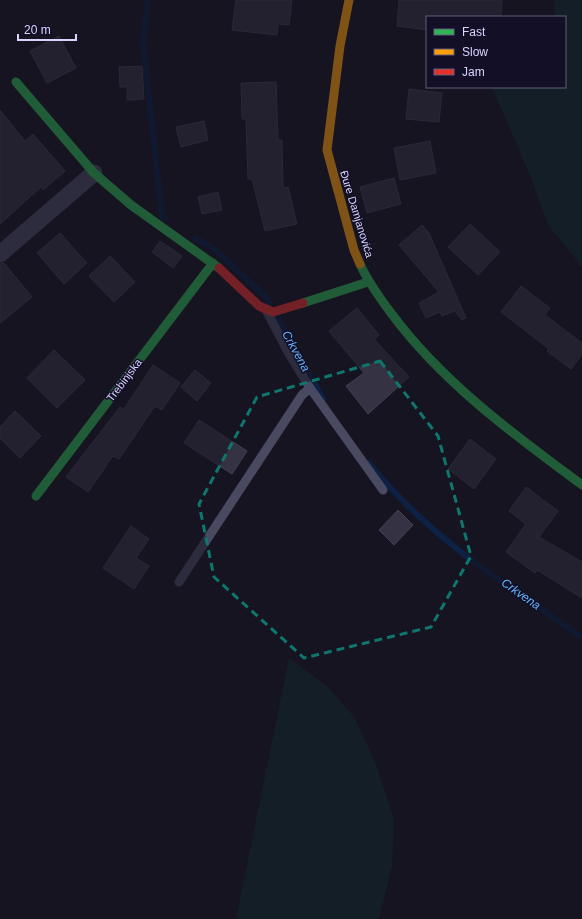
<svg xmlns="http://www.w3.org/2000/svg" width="582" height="919" font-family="Helvetica,sans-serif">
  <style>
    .green { fill: #132c2d }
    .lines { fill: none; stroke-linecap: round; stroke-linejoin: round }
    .stream { stroke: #0d2144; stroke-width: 6 }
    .building { fill: #343243; stroke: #433f54 }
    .lane { stroke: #4a4962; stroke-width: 9 }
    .street { stroke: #4a4962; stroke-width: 17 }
    .fast { stroke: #30b455; stroke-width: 9 }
    .slow { stroke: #ff9f0a; stroke-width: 9 }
    .jam { stroke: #e5322d; stroke-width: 9 }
    .marked { fill: none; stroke: #0f766e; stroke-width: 3; stroke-dasharray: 8 5; stroke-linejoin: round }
    .labels { text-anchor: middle; stroke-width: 3; stroke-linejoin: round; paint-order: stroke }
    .street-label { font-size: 11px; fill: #d9d4ff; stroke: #130f26 }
    .water-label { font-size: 12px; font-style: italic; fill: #62b6ff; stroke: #130f26 }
  </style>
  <rect width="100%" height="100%" fill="#161421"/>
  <g class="green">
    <path d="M555 0H582V266L548 225 530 175 492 87H565V17H554Z"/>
    <path d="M289 658 329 688 355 718 376 764 394 820 392 866 379 919H236Z"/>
  </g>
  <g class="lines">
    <g class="stream">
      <path d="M148 0 143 42 162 216 165 218"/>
      <path d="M196 238 215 250 265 296 269 303"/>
      <path d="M276 315 323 399"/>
      <path d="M369 463C427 536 506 585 582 637"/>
    </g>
  </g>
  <g class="building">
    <path d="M236 0H292L289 25 278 24 277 35 232 30Z"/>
    <path d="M399 0H502L501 17H427V30L397 26Z"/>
    <path d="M59 36 76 68 47 83 30 51Z"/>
    <path d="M142 66 144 99 127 100V87H120L119 67Z"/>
    <path d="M276 82 278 140H282L283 188 288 187 297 224 265 231 252 179H248L246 119H242L241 83Z"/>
    <path d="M409 89 442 93 439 122 406 119Z"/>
    <path d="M0 110 25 141 33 134 65 171 43 190 41 187 0 224Z"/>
    <path d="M204 121 208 140 181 147 176 127Z"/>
    <path d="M430 141 436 173 400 180 394 148Z"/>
    <path d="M394 178 401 204 367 213 360 187Z"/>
    <path d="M218 192 222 210 202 214 198 197Z"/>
    <path d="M470 224 500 252 478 275 448 247Z"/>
    <path d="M422 225 429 233 466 318 462 320 455 311 442 316 440 312 426 318 419 303 439 292 399 245Z"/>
    <path d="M60 233 87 263 64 284 37 253Z"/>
    <path d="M160 241 182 256 173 268 152 252Z"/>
    <path d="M110 256 135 282 114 302 89 276Z"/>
    <path d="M4 263 32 297 0 323V264Z"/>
    <path d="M521 286 550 308 545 315 582 343V354L571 369 547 351 549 349 501 312Z"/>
    <path d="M357 308 379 335 374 339 409 377 368 414 346 386 364 373 329 331Z"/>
    <path d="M54 350 85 380 57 408 27 378Z"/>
    <path d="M153 365 180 383 162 410 155 406 119 459 113 456 88 492 66 477 120 407 124 409Z"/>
    <path d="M195 370 211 383 197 401 181 387Z"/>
    <path d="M15 411 41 436 20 458 0 438V427Z"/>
    <path d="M199 420 247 451 232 474 184 443Z"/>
    <path d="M470 439 496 459 474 489 448 469Z"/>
    <path d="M526 487 558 511 539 537 582 562V598L537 570 535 573 506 552 526 524 509 511Z"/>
    <path d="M398 510 413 525 394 545 379 530Z"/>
    <path d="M131 526 149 539 136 558 149 566 134 589 103 568Z"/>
  </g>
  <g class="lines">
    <g class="lane">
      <path d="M267 312 289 354 310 388 383 490"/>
      <path d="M179 582 302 395 310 388"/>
    </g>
    <path class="street" d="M0 254 94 173"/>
    <g class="fast">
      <path d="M16 82 94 173 131 205 219 268"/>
      <path d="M360 264C368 282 379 297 391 313 442 382 513 434 582 485"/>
      <path d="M303 303 368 282"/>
      <path d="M36 496 213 263"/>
    </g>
    <path class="slow" d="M349 0 340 46 327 150 354 250 360 264"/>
    <path class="jam" d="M219 268 259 306 273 312 303 303"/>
  </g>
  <path d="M0 0H582V919H0ZM380 361 438 436 471 556 431 627 304 658 214 577 199 504 257 397Z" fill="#161421" fill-opacity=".55" fill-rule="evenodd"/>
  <path class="marked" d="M380 361 438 436 471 556 431 627 304 658 214 577 199 504 257 397Z"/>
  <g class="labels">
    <g class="street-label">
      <text transform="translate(357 214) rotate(73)" y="4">Đure Damjanovića</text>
      <text transform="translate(124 380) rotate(-53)" y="4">Trebinjska</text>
    </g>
    <g class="water-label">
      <text transform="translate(296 351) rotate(61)" y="4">Crkvena</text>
      <text transform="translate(521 594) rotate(35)" y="4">Crkvena</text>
    </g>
  </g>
  <rect x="426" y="16" width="140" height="72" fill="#130f26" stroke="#625e7d"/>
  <rect x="434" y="29" width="20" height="6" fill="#30b455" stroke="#625e7d"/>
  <text x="462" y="36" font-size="12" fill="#d9d4ff">Fast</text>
  <rect x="434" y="49" width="20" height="6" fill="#ff9f0a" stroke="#625e7d"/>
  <text x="462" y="56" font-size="12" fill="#d9d4ff">Slow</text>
  <rect x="434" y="69" width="20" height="6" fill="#e5322d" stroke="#625e7d"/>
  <text x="462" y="76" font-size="12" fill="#d9d4ff">Jam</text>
  <path d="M18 34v6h58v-6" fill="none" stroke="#d9d4ff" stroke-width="2"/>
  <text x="24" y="34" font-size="12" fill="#d9d4ff" stroke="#130f26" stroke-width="3" paint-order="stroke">20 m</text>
</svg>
